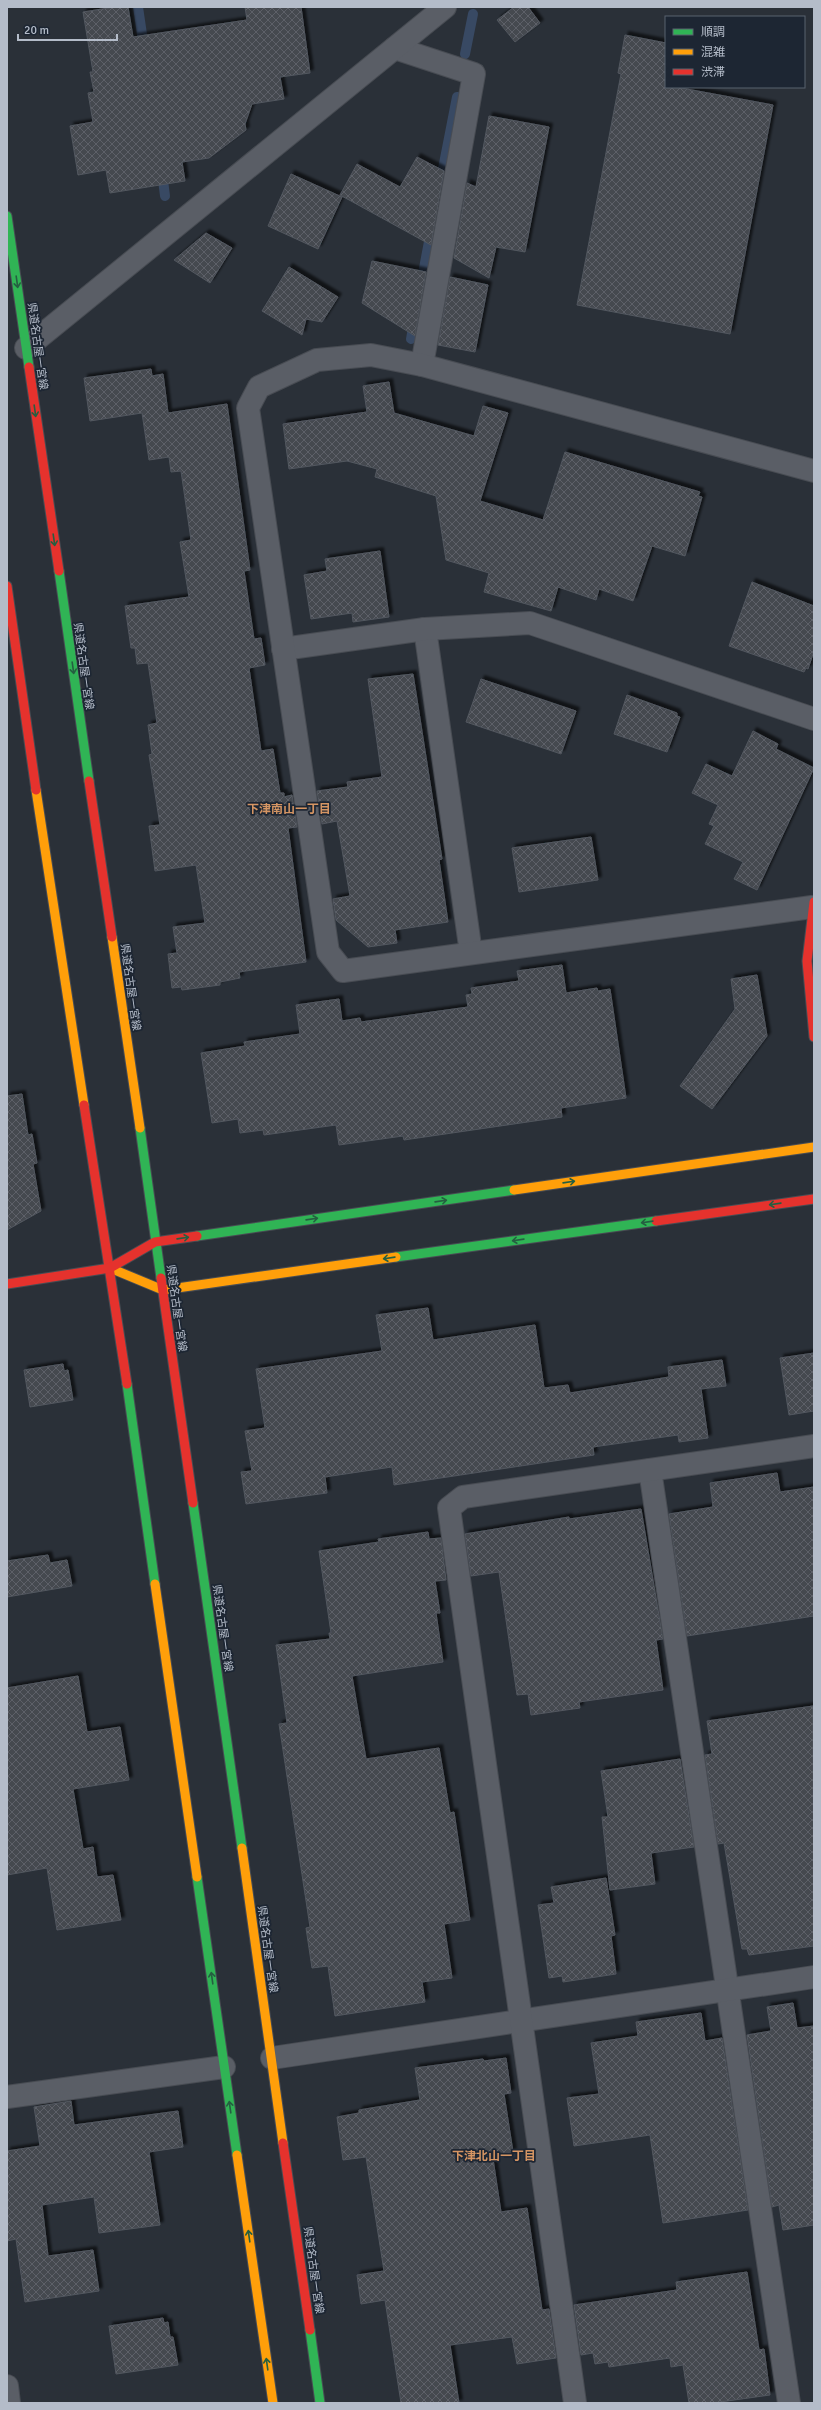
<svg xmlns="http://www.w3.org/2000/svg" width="821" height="2410" font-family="Signika,'Noto Sans JP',sans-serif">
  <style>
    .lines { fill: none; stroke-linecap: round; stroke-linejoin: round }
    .stream { stroke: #384963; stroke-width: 10 }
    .building { fill: url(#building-cross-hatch); stroke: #52575f; filter: url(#shadow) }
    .street-casing { stroke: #484c53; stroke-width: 24 }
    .fast-casing { stroke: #484c53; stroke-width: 11 }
    .slow-casing { stroke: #484c53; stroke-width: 11 }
    .jam-casing { stroke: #484c53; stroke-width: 11 }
    .street { stroke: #5a5e66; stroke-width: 22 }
    .fast { stroke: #30b455; stroke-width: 9 }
    .slow { stroke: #ff9f0a; stroke-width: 9 }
    .jam { stroke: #e5322d; stroke-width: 9 }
    .oneway { stroke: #255f41 }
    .labels { text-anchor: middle; stroke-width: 3.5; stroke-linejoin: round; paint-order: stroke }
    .street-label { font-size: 11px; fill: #b4bcc9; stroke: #1d2633 }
    .neighbourhood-label { font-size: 12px; font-weight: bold; fill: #d59563; stroke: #1d2633 }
  </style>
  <defs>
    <pattern id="building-cross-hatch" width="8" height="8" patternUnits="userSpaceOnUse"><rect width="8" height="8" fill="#444950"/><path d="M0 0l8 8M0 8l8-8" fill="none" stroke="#5d6168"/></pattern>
    <filter id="shadow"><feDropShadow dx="3.5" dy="-3.5" stdDeviation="1" flood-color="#0009"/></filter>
  </defs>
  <rect width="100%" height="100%" fill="#2a3038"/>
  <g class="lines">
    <g class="stream">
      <path d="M138 7 144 48"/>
      <path d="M465 54 473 14"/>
      <path d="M162 172 165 196"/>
      <path d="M440 184 457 97"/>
      <path d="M421 284 431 231"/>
      <path d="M411 339 414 322"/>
    </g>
  </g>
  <g class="building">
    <path d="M115 7H128L133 37 247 20 245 7H301L310 73 280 77 284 99 252 104 245 124 246 130 209 158 182 162 185 181 110 193 106 170 78 175 70 126 93 122 88 93 94 92 90 72H93L83 12Z"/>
    <path d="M514 7H528L540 23 515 42 497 20Z"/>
    <path d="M625 35 666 43V87H676L773 105 730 334 577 305 621 74 618 73Z"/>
    <path d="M489 116 549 127 525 252 496 247 489 278 454 258 467 183 476 187Z"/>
    <path d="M417 157 444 171 431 245 340 195 357 164 400 187Z"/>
    <path d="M291 174 342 197 318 249 268 226Z"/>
    <path d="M206 233 232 248 210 283 174 260Z"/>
    <path d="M372 261 426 272 415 336 362 303Z"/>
    <path d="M289 267 338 297 322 322 306 319 302 335 262 311Z"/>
    <path d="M450 277 488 285 475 352 438 345Z"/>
    <path d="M151 369 152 376 163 374 168 413 227 404 250 570 244 571 254 639 261 638 265 665 249 668 261 751 273 749 280 793H284V797L292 795 297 827 288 828 306 962 239 972 240 978 220 982V985L182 990 181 987 172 988 168 954 177 953 173 927 205 923 196 865 155 871 149 826 160 825 149 755 152 754 148 725 157 723 148 663 137 664 135 648H131L125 606 189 597 180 542 191 540 181 471 171 472 169 457 149 460 142 413 90 421 84 378Z"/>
    <path d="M389 382 394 413 474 436 483 406 508 413 480 501 543 520 565 452 700 492 698 496 702 497 685 556 652 546 633 601 599 589 596 600 558 587 551 611 484 592 489 573 446 560 436 496 375 477 377 469 347 461 289 469 283 424 367 412 363 386Z"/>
    <path d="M380 551 389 617 353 622 352 613 311 619 304 575 327 571 325 559Z"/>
    <path d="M752 582 814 606V651L808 669 806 668 804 672 729 646Z"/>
    <path d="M413 674 442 859 439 860 448 922 395 930 397 943 368 947 336 920 333 899 350 896 337 821 322 824 317 791 348 787 347 782 382 777 368 679Z"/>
    <path d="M481 679 576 711 561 754 466 722Z"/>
    <path d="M627 695 677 713V716L680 717 667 752 614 734Z"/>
    <path d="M753 731 778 744 776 749 814 768 757 890 734 879 743 862 705 844 714 826 709 824 718 805 692 793 706 764 732 776Z"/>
    <path d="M591 837 598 880 519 892 512 848Z"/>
    <path d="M562 965 566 993 597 988 598 991 610 989 626 1098 561 1108 562 1117 404 1140 403 1136 339 1145 336 1125 264 1135 263 1130 240 1133 238 1119 212 1123 201 1053 245 1046 244 1042 300 1034 296 1005 339 999 342 1021 360 1018 361 1022 468 1007 466 995 472 994 471 988 519 981 517 971Z"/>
    <path d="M757 975 767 1036 712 1109 680 1086 735 1009 731 979Z"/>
    <path d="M22 1094 28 1135 32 1134 37 1163 33 1164 41 1211 7 1230V1096Z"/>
    <path d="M428 1308 433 1340 535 1325 544 1388 568 1385 570 1393 669 1377 668 1367 722 1360 726 1386 701 1389 708 1438 679 1442 678 1435 593 1447 594 1455 394 1485 392 1467 325 1477 327 1493 246 1504 241 1472 252 1471 245 1431 265 1428 256 1369 382 1351 376 1315Z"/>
    <path d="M814 1353V1411L789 1415 780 1358Z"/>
    <path d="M63 1364 64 1371 68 1370 73 1400 30 1407 24 1370Z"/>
    <path d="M777 1473 780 1492 814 1487V1616L687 1636 669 1514 713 1507 710 1483Z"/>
    <path d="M641 1509 663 1639 656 1640 663 1690 579 1702 580 1708 531 1715 528 1694 517 1695 499 1572 471 1576 465 1534 569 1517V1519Z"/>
    <path d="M428 1532 429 1539 441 1538 446 1580 435 1581 440 1613H436L443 1662 352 1676 366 1759 439 1748 450 1813 454 1812 470 1920 444 1924 452 1978 422 1982 425 2002 335 2016 328 1966 312 1968 306 1928 310 1927 279 1724 287 1723 276 1645 330 1639 329 1633H331L319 1551 379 1542 378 1539Z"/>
    <path d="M48 1555 50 1563 67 1560 72 1586 7 1597V1561Z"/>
    <path d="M78 1676 87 1732 120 1727 129 1780 73 1789 83 1849 93 1847 97 1877 113 1875 121 1920 57 1930 47 1868 7 1875V1688Z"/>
    <path d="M813 1706 814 1946 749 1955 747 1949H742L724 1843 718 1844 705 1755 712 1754 707 1721Z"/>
    <path d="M680 1759 694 1847 651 1853 655 1884 610 1890 602 1817H608L601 1771Z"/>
    <path d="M606 1878 615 1935 611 1936 616 1974 563 1982 562 1976 549 1978 538 1905 554 1903 551 1887Z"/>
    <path d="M793 2003 797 2028 814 2026V2225L783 2230 779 2205 772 2207 747 2035 771 2031 767 2007Z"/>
    <path d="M701 2013 705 2041 722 2038 748 2210 663 2223 650 2135 574 2146 567 2098 599 2094 591 2043 638 2036 636 2022Z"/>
    <path d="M506 2058 511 2093 504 2094 513 2152 504 2153V2157L493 2159 501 2212 527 2208 542 2310 549 2309 556 2358 517 2364 512 2337 450 2345 459 2403H401L385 2300 361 2304 357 2275 384 2271 366 2157 343 2160 337 2117 359 2113V2110L420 2100 415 2068 483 2059 484 2061Z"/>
    <path d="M71 2101 74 2125 178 2111 183 2147 149 2152 160 2225 99 2233 94 2197 42 2205 48 2256 93 2250 99 2291 25 2302 16 2239 7 2241V2151L40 2146 34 2107Z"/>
    <path d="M747 2272 759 2350 764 2349 770 2395 713 2403H689L683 2365 671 2367 670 2358 609 2367 608 2362 595 2364 593 2353 581 2355 574 2305 677 2290 676 2282Z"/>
    <path d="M163 2318 164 2323 168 2322 170 2337H173L178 2365 116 2374 109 2326Z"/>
  </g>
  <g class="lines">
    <g class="street-casing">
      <g id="street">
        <path d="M395 48 474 74 422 365"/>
        <path d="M26 348 445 7"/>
        <path d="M425 629 471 953"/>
        <path d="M283 649 425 629 530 623 814 719"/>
        <path d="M812 907 343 971 328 952 248 408 259 387 317 360 371 355 422 365 814 471"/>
        <path d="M650 1470 789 2403"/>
        <path d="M272 2058 814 1977"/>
        <path d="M7 2097 224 2067"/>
        <path d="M7 2386 9 2403"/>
        <path d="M575 2403 449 1508 463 1497 814 1446"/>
      </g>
    </g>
    <g class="fast-casing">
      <g id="fast">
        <path d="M7 216 29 367"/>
        <path d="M59 571 89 781"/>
        <path d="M140 1128 161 1278"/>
        <path d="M197 1236 514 1190"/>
        <path d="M396 1257 656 1221"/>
        <path d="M127 1384 155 1584"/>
        <path d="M193 1503 242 1848"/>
        <path d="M197 1877 237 2155"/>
        <path d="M310 2330 320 2403"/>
      </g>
    </g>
    <g class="slow-casing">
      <g id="slow">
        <path d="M36 790 84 1105"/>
        <path d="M112 937 140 1128"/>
        <path d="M514 1190 814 1147"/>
        <path d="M110 1268 163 1290 396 1257"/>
        <path d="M155 1584 197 1877"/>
        <path d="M242 1848 283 2143"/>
        <path d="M237 2155 273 2403"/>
      </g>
    </g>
    <g class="jam-casing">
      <g id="jam">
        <path d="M29 367 59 571"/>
        <path d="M7 586 36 790"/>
        <path d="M89 781 112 937"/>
        <path d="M814 902 807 961 814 1037"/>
        <path d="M84 1105 127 1384"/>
        <path d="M656 1221 814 1199"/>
        <path d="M161 1278 193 1503"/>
        <path d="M7 1284 110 1268 155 1242 197 1236"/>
        <path d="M283 2143 310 2330"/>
      </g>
    </g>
    <use href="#street" class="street"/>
    <use href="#fast" class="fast"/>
    <use href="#slow" class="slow"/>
    <use href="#jam" class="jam"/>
  </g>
  <defs><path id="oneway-shaft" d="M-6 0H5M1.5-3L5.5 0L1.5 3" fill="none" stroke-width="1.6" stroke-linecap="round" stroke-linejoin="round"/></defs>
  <g class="oneway">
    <use href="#oneway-shaft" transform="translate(17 282) rotate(82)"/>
    <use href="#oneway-shaft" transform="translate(35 411) rotate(82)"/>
    <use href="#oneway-shaft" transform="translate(54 540) rotate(82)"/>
    <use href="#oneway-shaft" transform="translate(73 668) rotate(82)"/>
    <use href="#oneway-shaft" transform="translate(569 1182) rotate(-8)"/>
    <use href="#oneway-shaft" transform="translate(441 1201) rotate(-8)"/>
    <use href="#oneway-shaft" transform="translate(775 1204) rotate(172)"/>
    <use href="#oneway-shaft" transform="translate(312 1219) rotate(-8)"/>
    <use href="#oneway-shaft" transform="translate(647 1222) rotate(172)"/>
    <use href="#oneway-shaft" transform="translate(183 1238) rotate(-8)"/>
    <use href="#oneway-shaft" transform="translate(518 1240) rotate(172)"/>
    <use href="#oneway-shaft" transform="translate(389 1258) rotate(172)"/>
    <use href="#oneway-shaft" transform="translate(212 1978) rotate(-98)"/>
    <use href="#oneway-shaft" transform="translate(230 2107) rotate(-98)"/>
    <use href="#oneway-shaft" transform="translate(249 2236) rotate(-98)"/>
    <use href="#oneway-shaft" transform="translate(267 2364) rotate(-98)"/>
  </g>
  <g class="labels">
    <g class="street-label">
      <text transform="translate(38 346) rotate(82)" y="4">県道名古屋一宮線</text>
      <text transform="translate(84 666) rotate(82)" y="4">県道名古屋一宮線</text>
      <text transform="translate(131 987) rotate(82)" y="4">県道名古屋一宮線</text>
      <text transform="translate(177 1308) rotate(82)" y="4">県道名古屋一宮線</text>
      <text transform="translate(223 1628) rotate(82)" y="4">県道名古屋一宮線</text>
      <text transform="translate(268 1949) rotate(82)" y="4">県道名古屋一宮線</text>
      <text transform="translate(314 2270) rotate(82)" y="4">県道名古屋一宮線</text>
    </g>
    <g class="neighbourhood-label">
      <text x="289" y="813">下津南山一丁目</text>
      <text x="494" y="2160">下津北山一丁目</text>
    </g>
  </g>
  <rect width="821" height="2410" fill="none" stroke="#b4bcc9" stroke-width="16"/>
  <rect x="665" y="16" width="140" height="72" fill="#1d2633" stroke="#59626f"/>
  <rect x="673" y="29" width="20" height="6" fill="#30b455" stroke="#59626f"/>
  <text x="701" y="36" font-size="12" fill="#b4bcc9">順調</text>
  <rect x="673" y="49" width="20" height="6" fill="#ff9f0a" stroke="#59626f"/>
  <text x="701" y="56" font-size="12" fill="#b4bcc9">混雑</text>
  <rect x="673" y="69" width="20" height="6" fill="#e5322d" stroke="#59626f"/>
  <text x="701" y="76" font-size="12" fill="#b4bcc9">渋滞</text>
  <path d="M18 34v6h99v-6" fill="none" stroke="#b4bcc9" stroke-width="2"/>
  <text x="24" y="34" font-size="12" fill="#b4bcc9" stroke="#1d2633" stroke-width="3" paint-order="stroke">20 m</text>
</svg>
